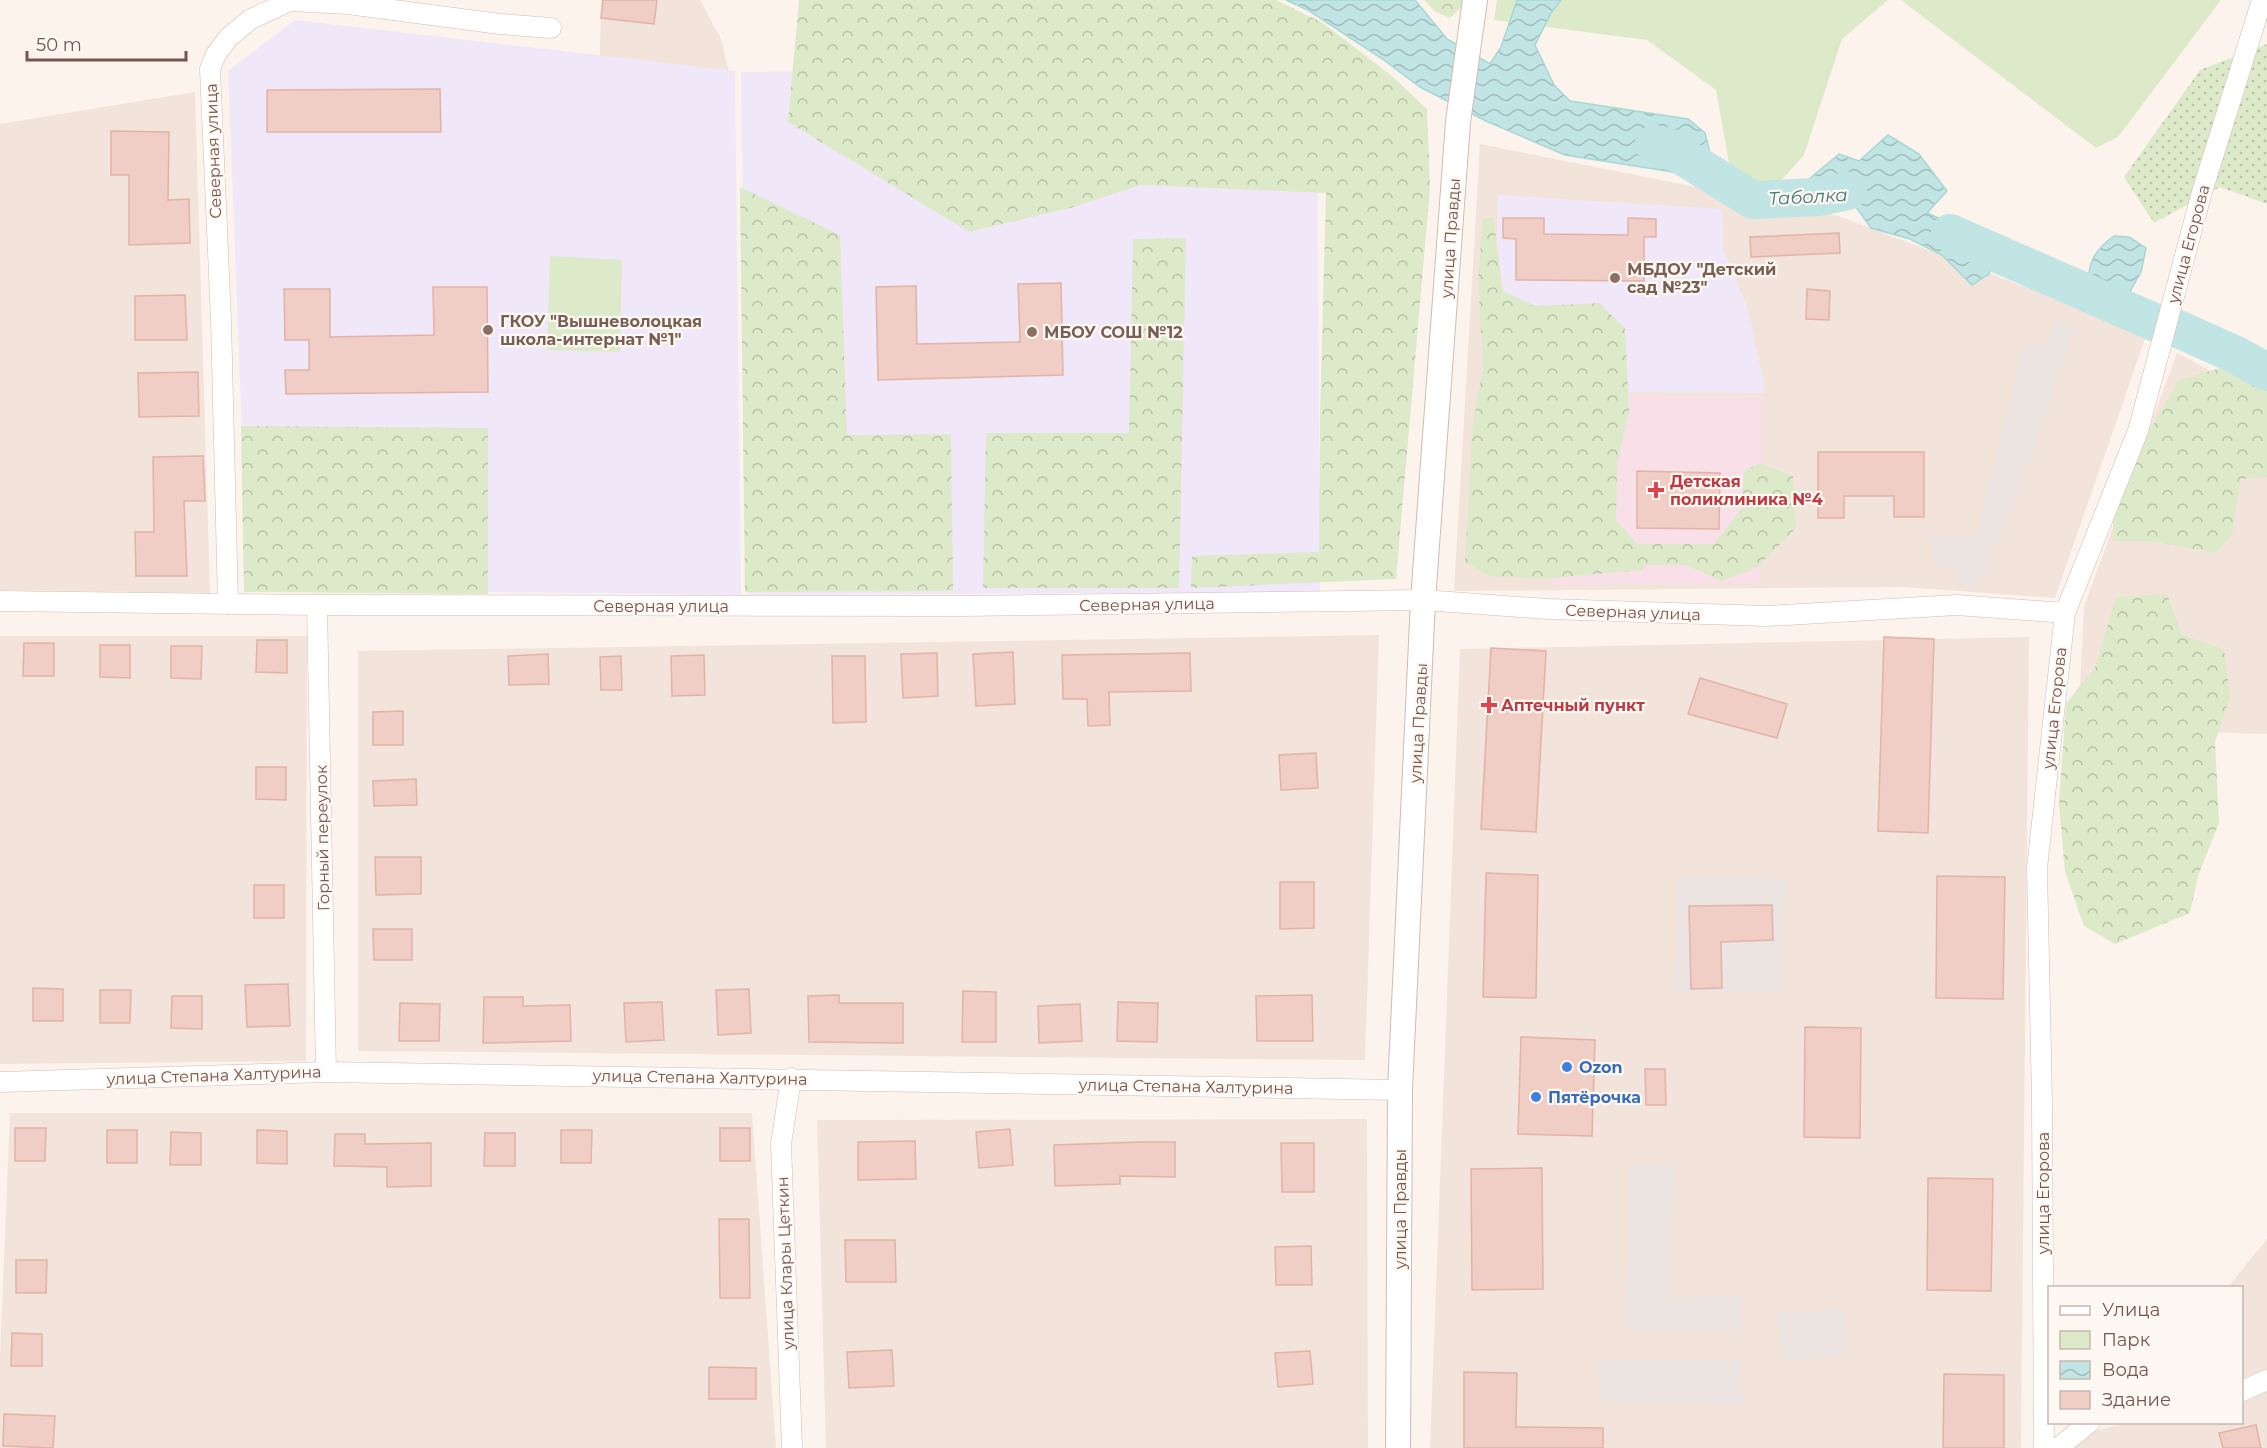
<svg xmlns="http://www.w3.org/2000/svg" width="2267" height="1448" font-family="Montserrat,sans-serif">
  <style>
    .residential { fill: #f3e4db }
    .industrial { fill: #ece4e1 }
    .education { fill: #f0e8f9 }
    .medical { fill: #f9e0e8 }
    .grass { fill: url(#grass-dots) }
    .forest { fill: url(#forest-crowns) }
    .green { fill: #ddeaca }
    .water { fill: url(#water-waves); stroke: #a7d7d5; stroke-width: 1.5 }
    .lines { fill: none; stroke-linecap: round; stroke-linejoin: round }
    .river { stroke: #c1e5e4; stroke-width: 38 }
    .building { fill: #f0cec5; stroke: #e2b2a6; stroke-width: 1.5 }
    .minor-casing { stroke: #d1bbb4; stroke-width: 21 }
    .tertiary-casing { stroke: #d1bbb4; stroke-width: 26 }
    .minor { stroke: #fff; stroke-width: 20 }
    .tertiary { stroke: #fff; stroke-width: 24 }
    .education-dot { fill: #8d6e63; stroke: #fef8f3; stroke-width: 2 }
    .health-dot { fill: #e0444e; stroke: #fef8f3; stroke-width: 2 }
    .shop-dot { fill: #3f7fe0; stroke: #fef8f3; stroke-width: 2 }
    .labels { text-anchor: middle; stroke-width: 4.5; stroke-linejoin: round; paint-order: stroke }
    .street-label { font-size: 16px; fill: #77564f; stroke: #fef8f3 }
    .education-label { font-size: 16px; font-weight: bold; fill: #785e54; stroke: #fef8f3; text-anchor: start }
    .health-label { font-size: 16px; font-weight: bold; fill: #be3a42; stroke: #fef8f3; text-anchor: start }
    .shop-label { font-size: 16px; font-weight: bold; fill: #366cbe; stroke: #fef8f3; text-anchor: start }
    .water-label { font-size: 18px; font-style: italic; fill: #427b79; stroke: #fef8f3 }
  </style>
  <defs>
    <pattern id="grass-dots" width="8" height="8" patternUnits="userSpaceOnUse" patternTransform="scale(1.5)"><rect width="8" height="8" fill="#ddeaca"/><path d="M2 2h.1M6 6h.1" fill="none" stroke="#b8c0a6" stroke-width="1.8" stroke-linecap="round"/></pattern>
    <pattern id="forest-crowns" width="20" height="18" patternUnits="userSpaceOnUse" patternTransform="scale(1.5)"><rect width="20" height="18" fill="#ddeaca"/><path d="M2 6a3 3 0 1 1 6 0M12 15a3 3 0 1 1 6 0" fill="none" stroke="#b8c0a6"/></pattern>
    <pattern id="water-waves" width="16" height="10" patternUnits="userSpaceOnUse" patternTransform="scale(1.5)"><rect width="16" height="10" fill="#c1e5e4"/><path d="M0 5q4-4 8 0t8 0" fill="none" stroke="#a2bcbb"/></pattern>
  </defs>
  <rect width="100%" height="100%" fill="#fcf3ec"/>
  <g class="residential">
    <path d="M601 0H700L721 39 730 76 599 92Z"/>
    <path d="M195 92 210 593 0 590V124Z"/>
    <path d="M1480 144 1836 215 2147 333 2055 598 1904 587 1454 591Z"/>
    <path d="M2177 353 2267 400V734L2078 728 2084 606Z"/>
    <path d="M1379 635 1365 1060 358 1051V651Z"/>
    <path d="M0 636H307L306 1061 0 1064Z"/>
    <path d="M2029 637 2021 1448H1430L1460 649Z"/>
    <path d="M10 1113H752L776 1448H0V1357Z"/>
    <path d="M1367 1119 1368 1448H826L817 1120Z"/>
    <path d="M2267 1239V1369L2242 1380V1288L2228 1287Z"/>
    <path d="M2267 1388V1448H2062L2061 1439 2127 1423 2242 1422V1395Z"/>
  </g>
  <g class="industrial">
    <path d="M2057 318 2074 327 2033 451 1979 588 1957 586 1958 568 1931 564 1932 536 1974 539 2025 342 2045 346Z"/>
    <path d="M1677 877 1787 878 1781 993H1674Z"/>
    <path d="M1630 1165H1675L1671 1299 1740 1294 1739 1333 1625 1331Z"/>
    <path d="M1843 1308 1847 1355 1783 1361 1779 1314Z"/>
    <path d="M1598 1360H1740L1744 1405 1600 1402Z"/>
  </g>
  <g class="education">
    <path d="M295 20 735 71 741 595 248 589 228 71Z"/>
    <path d="M1317 68 1320 592 748 595 741 72Z"/>
    <path d="M1498 195 1722 209 1723 249 1747 306 1766 393 1493 391Z"/>
  </g>
  <path class="medical" d="M1552 394 1764 397 1759 583 1551 585Z"/>
  <path class="grass" d="M2267 44V204L2220 187 2154 223 2124 177 2200 70Z"/>
  <g class="forest">
    <path d="M799 0H1276L1323 23 1392 76 1427 109 1430 188 1396 579 1191 588 1192 556 1319 552 1320 416 1326 193 1141 185 1070 208 969 232 788 122Z"/>
    <path d="M1424 0H1464L1463 6 1450 18 1434 11Z"/>
    <path d="M740 187 840 235 847 435 951 434 953 591 745 592Z"/>
    <path d="M1493 217 1503 291 1535 306 1599 303 1625 328 1629 410 1617 465 1616 520 1637 544H1714L1742 508 1744 471 1759 463 1793 476 1796 528 1757 567 1722 581 1686 565H1647L1641 570 1542 579 1489 576 1465 562 1472 430 1483 366 1478 278 1483 219Z"/>
    <path d="M1186 238 1179 588H983L986 433H1129L1133 239Z"/>
    <path d="M2228 366 2267 387V477L2241 479 2232 535 2216 553 2151 541H2113V513L2132 463 2178 380Z"/>
    <path d="M241 426 488 428V594L244 592Z"/>
    <path d="M2167 594 2182 635 2224 649 2230 696 2215 742 2219 823 2198 876 2190 913 2115 944 2084 926 2065 872 2059 804 2066 703 2095 668 2116 597Z"/>
  </g>
  <g class="green">
    <path d="M1497 0H1888L1842 39 1804 155 1773 190 1730 169 1716 90 1647 40 1494 20Z"/>
    <path d="M1901 0H2221L2118 137 2096 148Z"/>
    <path d="M550 256 622 260 620 352 547 350Z"/>
  </g>
  <g class="water">
    <path d="M1286 0H1415L1447 39 1490 64 1501 47 1517 0H1561L1551 13 1535 45 1554 85 1570 101 1688 119 1705 133 1710 153 1692 175 1565 155 1486 121 1420 87 1381 58 1308 10Z"/>
    <path d="M1888 135 1919 154 1947 191 1927 213 1982 237 1997 254 1989 274 1972 285 1942 255 1910 239 1871 228 1849 197 1802 202 1795 191 1839 154 1859 161Z"/>
    <path d="M2114 236 2129 237 2146 248 2141 272 2124 302 2107 314 2090 305C2087 274 2086 255 2114 236Z"/>
  </g>
  <g class="lines">
    <g class="river">
      <path d="M1654 144 1666 146 1753 200 1818 197 1848 191"/>
      <path d="M1950 233 2156 323"/>
      <path d="M2176 328 2234 354 2267 372"/>
    </g>
  </g>
  <g class="building">
    <path d="M603 0H657L654 24 601 18Z"/>
    <path d="M440 89 441 132H267V90Z"/>
    <path d="M111 131 169 132 168 200 189 199 190 243 129 245V175H111Z"/>
    <path d="M1503 218H1544V234L1628 235V218L1656 219V237H1644V281L1516 280V239L1503 238Z"/>
    <path d="M1839 233 1840 253 1751 257 1750 237Z"/>
    <path d="M1061 283 1063 375 878 380 876 287 916 286 917 344 1020 342 1018 284Z"/>
    <path d="M433 287H487L488 392 286 394 285 370H309V340H285L284 289H330V337L434 335Z"/>
    <path d="M1807 289 1830 291 1829 320 1806 319Z"/>
    <path d="M185 295 187 340H135V296Z"/>
    <path d="M198 372 199 416 139 417 138 373Z"/>
    <path d="M1818 452H1924V517H1894V496H1844V518H1818Z"/>
    <path d="M203 456 205 501H184L187 576H136L135 532H154L153 457Z"/>
    <path d="M1637 471 1720 473 1719 529 1637 528Z"/>
    <path d="M1884 637 1934 639 1928 833 1878 831Z"/>
    <path d="M257 640H287V673L256 672Z"/>
    <path d="M24 643H54V676H23Z"/>
    <path d="M100 645H130V678L100 677Z"/>
    <path d="M171 646H202L201 679 171 678Z"/>
    <path d="M1491 648 1546 651 1536 832 1481 829Z"/>
    <path d="M1013 652 1015 704 976 706 973 654Z"/>
    <path d="M937 653 938 696 903 698 901 654Z"/>
    <path d="M1190 653 1191 691 1109 692 1110 725 1088 726 1087 699H1063L1062 655Z"/>
    <path d="M548 654 549 684 509 685 508 656Z"/>
    <path d="M704 655 705 695 672 696 671 656Z"/>
    <path d="M621 656 622 690H601L600 657Z"/>
    <path d="M832 656H865L866 722 833 723Z"/>
    <path d="M1700 678 1787 704 1777 738 1688 714Z"/>
    <path d="M403 711V745H373V712Z"/>
    <path d="M1316 753 1318 788 1281 790 1279 755Z"/>
    <path d="M256 767H286V800L256 799Z"/>
    <path d="M416 779 417 805 374 806 373 781Z"/>
    <path d="M375 857H421V894L376 895Z"/>
    <path d="M1486 873 1538 875 1536 998 1483 997Z"/>
    <path d="M1937 876 2005 877 2003 999 1936 998Z"/>
    <path d="M1280 882H1314V928L1280 929Z"/>
    <rect x="254" y="885" width="30" height="33"/>
    <path d="M1772 905 1773 940 1721 942 1722 988 1691 989 1689 906Z"/>
    <path d="M373 929H412V960H374Z"/>
    <path d="M288 984 290 1026 247 1027 245 985Z"/>
    <path d="M33 988 63 989V1021H33Z"/>
    <path d="M749 989 751 1033 718 1035 716 990Z"/>
    <path d="M100 990H131L130 1023H100Z"/>
    <path d="M963 991 996 992V1042H962Z"/>
    <path d="M839 995V1003H903V1043L809 1042 808 996Z"/>
    <path d="M1312 995 1313 1041H1257L1256 996Z"/>
    <path d="M172 996H202V1029L171 1028Z"/>
    <path d="M484 997H523V1006L570 1005 571 1041 483 1043Z"/>
    <path d="M662 1002 664 1040 626 1042 624 1003Z"/>
    <path d="M1118 1002 1158 1003 1157 1042 1117 1041Z"/>
    <path d="M400 1003 440 1004 439 1041H399Z"/>
    <path d="M1080 1004 1082 1041 1039 1043 1038 1006Z"/>
    <path d="M1805 1027 1861 1028 1860 1138 1804 1137Z"/>
    <path d="M1521 1037 1595 1040 1592 1136 1518 1134Z"/>
    <path d="M1645 1069H1665L1666 1105H1646Z"/>
    <path d="M15 1128H46L45 1161H15Z"/>
    <rect x="720" y="1128" width="30" height="33"/>
    <path d="M1010 1129 1013 1165 979 1168 976 1132Z"/>
    <rect x="107" y="1130" width="30" height="33"/>
    <path d="M257 1130 287 1131V1164L257 1163Z"/>
    <path d="M561 1130H592L591 1163H561Z"/>
    <path d="M171 1132 201 1133V1165H170Z"/>
    <path d="M485 1133H515V1166H484Z"/>
    <path d="M335 1134H365V1144L431 1143V1186L387 1187V1167L334 1166Z"/>
    <path d="M915 1141 916 1179 858 1180V1142Z"/>
    <path d="M1141 1142H1175V1177L1120 1176V1184L1055 1186 1054 1145Z"/>
    <path d="M1281 1143H1314V1192H1282Z"/>
    <path d="M1542 1168 1543 1289 1472 1290 1471 1169Z"/>
    <path d="M1928 1178 1993 1179 1991 1291 1927 1290Z"/>
    <path d="M719 1219H749L750 1298H720Z"/>
    <path d="M845 1240H895L896 1282H846Z"/>
    <path d="M1311 1246 1312 1285H1276L1275 1247Z"/>
    <path d="M16 1260H47L46 1293H16Z"/>
    <path d="M12 1333 42 1334V1366H11Z"/>
    <path d="M892 1350 894 1386 849 1388 847 1352Z"/>
    <path d="M1310 1351 1313 1384 1278 1387 1275 1353Z"/>
    <path d="M709 1367 756 1368V1399H709Z"/>
    <path d="M1464 1372 1517 1373 1516 1427 1603 1428V1448H1464Z"/>
    <path d="M1944 1374 2004 1375V1448H1943Z"/>
    <path d="M4 1414 55 1416 53 1448 3 1446Z"/>
    <path d="M2256 1425 2261 1448H2223L2219 1433Z"/>
  </g>
  <g class="lines">
    <g class="minor-casing">
      <g id="minor">
        <path d="M0 601 317 605 962 606 1423 600 1548 609 1767 616 1957 605 2065 613"/>
        <path d="M228 604 221 320 210 69 216 54 229 37 251 19 290 1 348 4 500 24 551 28"/>
        <path d="M317 605 326 1072"/>
        <path d="M791 1078 781 1144 792 1448"/>
        <path d="M0 1082 326 1072 1400 1090"/>
        <path d="M2242 1391 2267 1380"/>
        <path d="M2044 1448 2042 1101 2037 868 2065 613 2138 431 2202 192 2262 0"/>
        <path d="M2058 1448 2090 1422"/>
      </g>
    </g>
    <g class="tertiary-casing">
      <path id="tertiary" d="M1398 1448 1400 1090 1423 600 1458 122 1475 0"/>
    </g>
    <use href="#minor" class="minor"/>
    <use href="#tertiary" class="tertiary"/>
  </g>
  <g class="education-dot">
    <circle cx="1615" cy="278" r="6"/>
    <circle cx="488" cy="330" r="6"/>
    <circle cx="1032" cy="332" r="6"/>
  </g>
  <g class="health-dot">
    <path d="M1653 481h6v6h6v6h-6v6h-6v-6h-6v-6h6z"/>
    <path d="M1486 696h6v6h6v6h-6v6h-6v-6h-6v-6h6z"/>
  </g>
  <g class="shop-dot">
    <circle cx="1567" cy="1067" r="6"/>
    <circle cx="1536" cy="1097" r="6"/>
  </g>
  <g class="labels">
    <g class="street-label">
      <text transform="translate(213 151) rotate(-92)" y="6">Северная улица</text>
      <text transform="translate(1450 238) rotate(-86)" y="6">улица Правды</text>
      <text transform="translate(2188 244) rotate(-75)" y="6">улица Егорова</text>
      <text transform="translate(1147 604) rotate(-1)" y="6">Северная улица</text>
      <text x="661" y="612">Северная улица</text>
      <text transform="translate(1633 612) rotate(2)" y="6">Северная улица</text>
      <text transform="translate(2054 708) rotate(-84)" y="6">улица Егорова</text>
      <text transform="translate(1418 723) rotate(-87)" y="6">улица Правды</text>
      <text transform="translate(322 838) rotate(-91)" y="6">Горный переулок</text>
      <text transform="translate(214 1075) rotate(-2)" y="6">улица Степана Халтурина</text>
      <text transform="translate(700 1077) rotate(1)" y="6">улица Степана Халтурина</text>
      <text transform="translate(1186 1086) rotate(1)" y="6">улица Степана Халтурина</text>
      <text transform="translate(2043 1193) rotate(-90)" y="6">улица Егорова</text>
      <text transform="translate(1400 1209) rotate(-90)" y="6">улица Правды</text>
      <text transform="translate(785 1263) rotate(-92)" y="6">улица Клары Цеткин</text>
    </g>
    <g class="education-label">
      <text x="1627" y="275">МБДОУ "Детский<tspan x="1627" dy="18">сад №23"</tspan></text>
      <text x="500" y="327">ГКОУ "Вышневолоцкая<tspan x="500" dy="18">школа-интернат №1"</tspan></text>
      <text x="1044" y="338">МБОУ СОШ №12</text>
    </g>
    <g class="health-label">
      <text x="1670" y="487">Детская<tspan x="1670" dy="18">поликлиника №4</tspan></text>
      <text x="1501" y="711">Аптечный пункт</text>
    </g>
    <g class="shop-label">
      <text x="1579" y="1073">Ozon</text>
      <text x="1548" y="1103">Пятёрочка</text>
    </g>
    <g class="water-label">
      <text transform="translate(1808 197) rotate(-3)" y="6">Таболка</text>
    </g>
  </g>
  <rect x="2048" y="1286" width="195" height="138" fill="#fef8f3" stroke="#c8b7b1" stroke-width="1.5"/>
  <rect x="2060" y="1306" width="30" height="9" fill="#ffffff" stroke="#c8b7b1" stroke-width="1.5"/>
  <text x="2102" y="1316" font-size="18" fill="#77564f">Улица</text>
  <rect x="2060" y="1331" width="30" height="18" fill="#ddeaca" stroke="#c8b7b1" stroke-width="1.5"/>
  <text x="2102" y="1346" font-size="18" fill="#77564f">Парк</text>
  <rect x="2060" y="1361" width="30" height="18" fill="url(#water-waves)" stroke="#c8b7b1" stroke-width="1.5"/>
  <text x="2102" y="1376" font-size="18" fill="#77564f">Вода</text>
  <rect x="2060" y="1391" width="30" height="18" fill="#f0cec5" stroke="#c8b7b1" stroke-width="1.5"/>
  <text x="2102" y="1406" font-size="18" fill="#77564f">Здание</text>
  <path d="M27 51v9h159v-9" fill="none" stroke="#77564f" stroke-width="3"/>
  <text x="36" y="51" font-size="18" fill="#77564f" stroke="#fef8f3" stroke-width="4.5" paint-order="stroke">50 m</text>
</svg>
